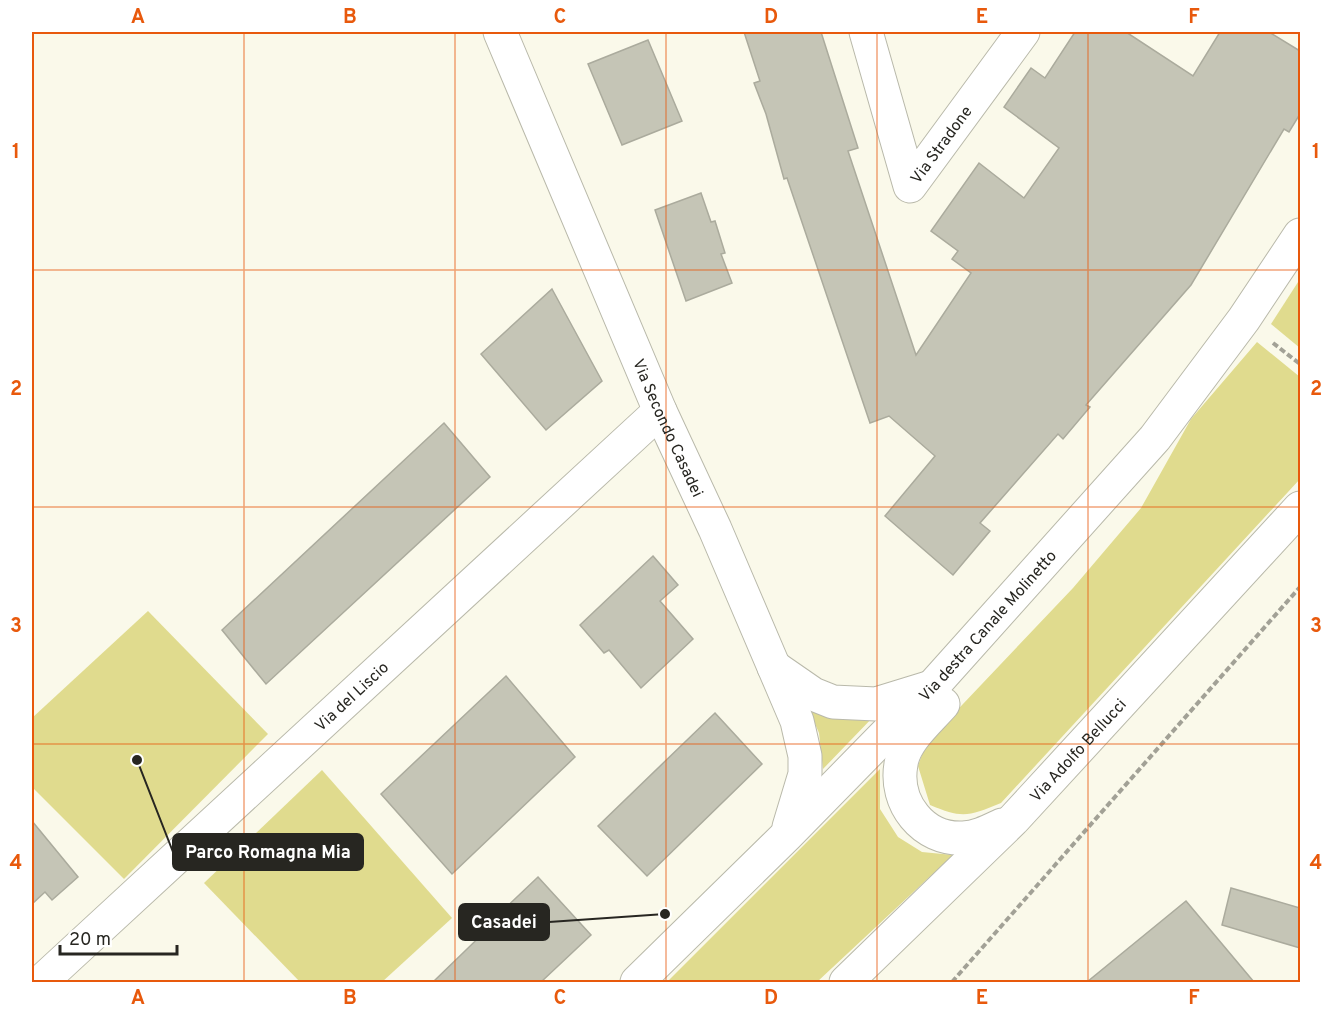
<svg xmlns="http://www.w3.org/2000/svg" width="1332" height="1014" font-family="Overpass,sans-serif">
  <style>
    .green { fill: #e0db8e }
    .building { fill: #c5c5b6; stroke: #abab9d; stroke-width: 1.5 }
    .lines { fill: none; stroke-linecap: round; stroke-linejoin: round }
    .minor-casing { stroke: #b9b9aa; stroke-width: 35 }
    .path { stroke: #a2a196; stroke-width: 4; stroke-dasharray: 6 3; stroke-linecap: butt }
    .minor { stroke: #fff; stroke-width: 33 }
    .grid { fill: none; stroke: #e8590c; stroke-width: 1.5; stroke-opacity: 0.55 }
    .labels { text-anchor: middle; stroke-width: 4.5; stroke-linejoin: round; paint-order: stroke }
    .street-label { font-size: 16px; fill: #272621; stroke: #fff }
    .leader { fill: none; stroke: #272621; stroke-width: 2 }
    .callout-dot { fill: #272621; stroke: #fff; stroke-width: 2 }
    .callout { fill: #272621; stroke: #272621; stroke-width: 2 }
    .callout-label { font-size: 18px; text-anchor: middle; font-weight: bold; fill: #fff }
    .neatline { fill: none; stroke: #e8590c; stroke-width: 2 }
    .grid-label { font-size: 20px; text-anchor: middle; font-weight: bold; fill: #e8590c }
  </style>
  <rect width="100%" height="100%" fill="#faf9ea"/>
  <g class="green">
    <path d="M1300 279V348L1271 324Z"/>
    <path d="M1257 342 1300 377V479L1001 803C969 816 963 819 930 805L918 766 926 743 1073 588 1141 508 1191 419Z"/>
    <path d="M148 611 268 734 124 879 32 787V718Z"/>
    <path d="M806 703 875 715 823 769 819 733Z"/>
    <path d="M880 769V809L898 837 922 852 953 855 817 982H667Z"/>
    <path d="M322 770 452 918 382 982H300L204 883Z"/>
  </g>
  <g class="building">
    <path d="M744 32H821L858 148 848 151 916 355 971 273 952 259 958 251 931 231 979 163 1024 198 1059 148 1004 107 1031 68 1045 78 1075 32H1126L1193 76 1220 32H1269L1300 51V114L1289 132 1284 129 1191 285 1086 405 1090 407 1063 439 1058 434 980 523 990 531 953 575 885 516 935 456 889 416 870 423 787 178 784 179 766 114 754 83 760 81Z"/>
    <path d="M648 40 682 121 622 145 588 64Z"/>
    <path d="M701 193 711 222 715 221 725 253 721 254 732 283 686 301 655 210Z"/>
    <path d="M552 289 602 381 546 430 481 354Z"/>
    <path d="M444 423 490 477 266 684 222 630Z"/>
    <path d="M653 556 678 585 660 601 693 639 641 688 609 650 604 653 580 625Z"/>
    <path d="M506 676 575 757 452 874 381 794Z"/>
    <path d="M715 713 762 764 647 876 598 826Z"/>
    <path d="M32 821 78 877 52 900 45 892 32 904Z"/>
    <path d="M538 877 591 935 541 982H433L499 918 497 916Z"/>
    <path d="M1231 888 1300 908V948L1222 925Z"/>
    <path d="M1186 901 1254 982H1087Z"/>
  </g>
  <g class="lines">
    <g class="minor-casing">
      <g id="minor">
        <path id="s1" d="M500 32 660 411 715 529 797 721 805 756V774L789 827"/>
        <path id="s2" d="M866 32 910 186 1023 32"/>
        <path d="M774 667 813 694 833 702 876 704 928 688"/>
        <path d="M943 704C928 721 904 741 901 764 894 803 923 840 963 838 978 837 989 831 1002 825"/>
        <path id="s3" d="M41 982 660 411"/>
        <path id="s4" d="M637 982 787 835 932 687 1155 438 1244 319 1300 235"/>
        <path id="s5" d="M846 982 1013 820 1300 508"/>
      </g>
    </g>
    <g class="path">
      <path d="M1273 343 1300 364"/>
      <path d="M952 982 1300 587"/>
    </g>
    <use href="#minor" class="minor"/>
  </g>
  <path class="grid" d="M244 32V982M455 32V982M666 32V982M877 32V982M1088 32V982M32 270H1300M32 507H1300M32 744H1300"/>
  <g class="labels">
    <g class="street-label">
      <text dy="6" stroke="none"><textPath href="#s2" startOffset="212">Via Stradone</textPath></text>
      <text dy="6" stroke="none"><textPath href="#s1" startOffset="430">Via Secondo Casadei</textPath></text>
      <text dy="6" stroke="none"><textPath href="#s4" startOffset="500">Via destra Canale Molinetto</textPath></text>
      <text dy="6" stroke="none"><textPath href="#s3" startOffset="422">Via del Liscio</textPath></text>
      <text dy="6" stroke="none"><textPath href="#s5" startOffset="328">Via Adolfo Bellucci</textPath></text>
    </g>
  </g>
  <path class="leader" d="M137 760L173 852M665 914L549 922"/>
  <g class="callout-dot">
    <circle cx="137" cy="760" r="6"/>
    <circle cx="665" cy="914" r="6"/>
  </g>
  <g class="callout">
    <rect x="173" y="834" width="190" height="36" rx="6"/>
    <rect x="459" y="904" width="90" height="36" rx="6"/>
  </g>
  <g class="callout-label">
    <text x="268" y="858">Parco Romagna Mia</text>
    <text x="504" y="928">Casadei</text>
  </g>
  <rect width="1332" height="1014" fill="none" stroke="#ffffff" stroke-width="66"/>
  <path d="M60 945v9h117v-9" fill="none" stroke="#272621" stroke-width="3"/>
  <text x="69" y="945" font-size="18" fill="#272621" stroke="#ffffff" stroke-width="4.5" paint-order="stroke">20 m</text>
  <rect x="33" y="33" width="1266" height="948" class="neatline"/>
  <g class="grid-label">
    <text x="138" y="23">A</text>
    <text x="350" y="23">B</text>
    <text x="560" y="23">C</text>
    <text x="771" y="23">D</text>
    <text x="982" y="23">E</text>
    <text x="1194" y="23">F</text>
    <text x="16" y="158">1</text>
    <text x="1316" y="158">1</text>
    <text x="16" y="395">2</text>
    <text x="1316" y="395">2</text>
    <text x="16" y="632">3</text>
    <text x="1316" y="632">3</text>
    <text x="16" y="869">4</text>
    <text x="1316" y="869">4</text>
    <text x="138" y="1004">A</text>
    <text x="350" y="1004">B</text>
    <text x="560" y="1004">C</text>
    <text x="771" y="1004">D</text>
    <text x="982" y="1004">E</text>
    <text x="1194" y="1004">F</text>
  </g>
</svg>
